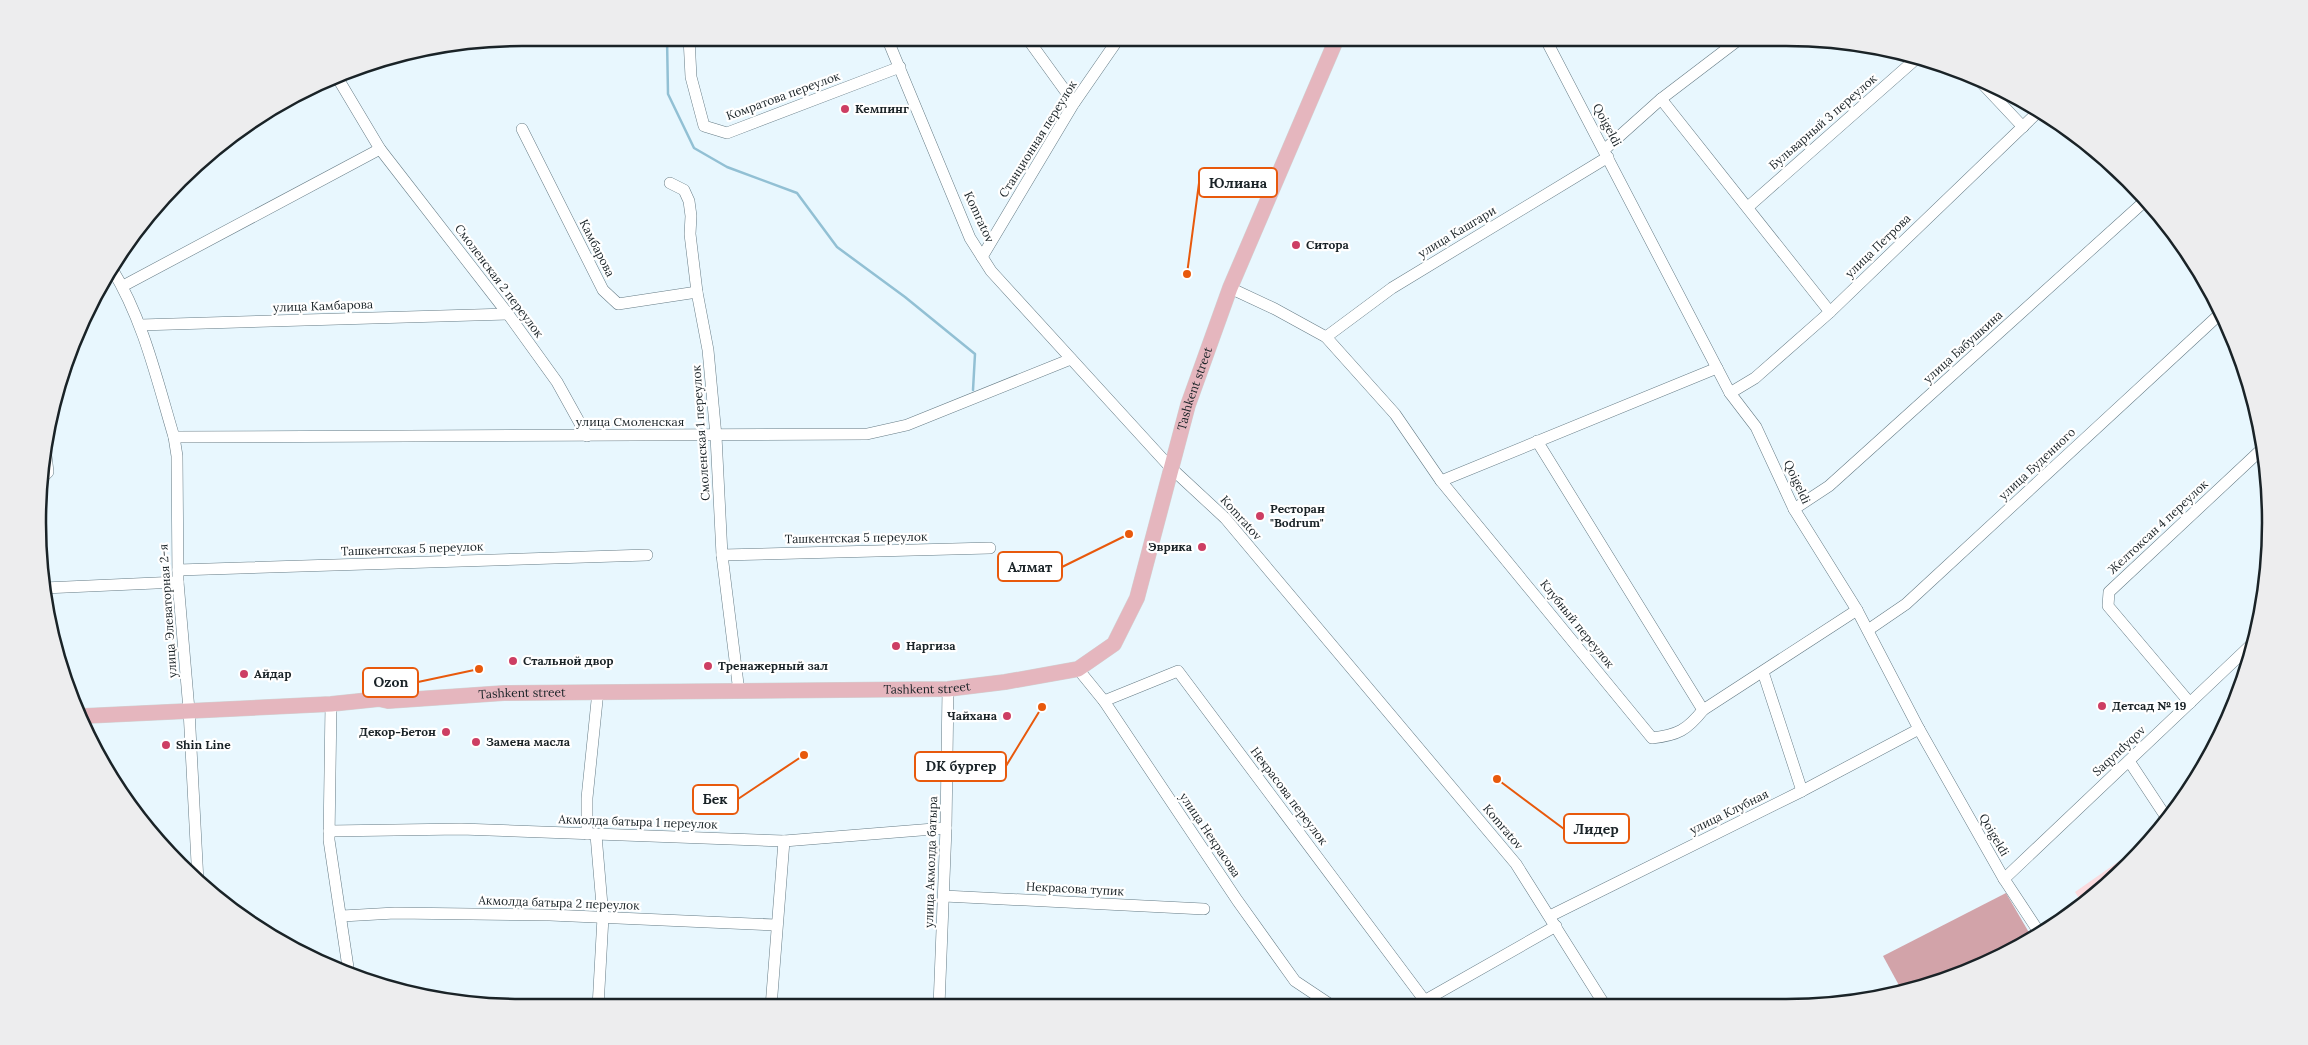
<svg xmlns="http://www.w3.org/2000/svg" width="2308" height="1045" font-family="Lora,serif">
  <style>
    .green { fill: #fbdbdf }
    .forest { fill: #d2a3a9 }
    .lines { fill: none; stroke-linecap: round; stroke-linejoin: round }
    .stream { stroke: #92c0d4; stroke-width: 2.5 }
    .minor-casing { stroke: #667c86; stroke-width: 12 }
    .major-casing { stroke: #d1d3d4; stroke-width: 16 }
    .minor { stroke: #fff; stroke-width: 11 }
    .major { stroke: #e5b6be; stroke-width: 15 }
    .poi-dot { fill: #cd3e63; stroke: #fff; stroke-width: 2 }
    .labels { text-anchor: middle; stroke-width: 4.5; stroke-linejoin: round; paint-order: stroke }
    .street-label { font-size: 12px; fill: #1a2327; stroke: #fff }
    .poi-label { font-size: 12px; font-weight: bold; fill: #1a2327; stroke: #fff; text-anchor: start }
    .rim { fill: none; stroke: #1a2327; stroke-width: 2.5 }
    .leader { fill: none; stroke: #e8590c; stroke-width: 2 }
    .callout-dot { fill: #e8590c; stroke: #fff; stroke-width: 2 }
    .callout { fill: #fff; stroke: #e8590c; stroke-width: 2 }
    .callout-label { font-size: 14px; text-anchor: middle; font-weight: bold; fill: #1a2327 }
  </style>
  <rect width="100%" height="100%" fill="#e8f7fe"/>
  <path class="green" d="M2145 843 2083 905 2075 892Z"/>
  <path class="forest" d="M2006 893 2031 936 1971 970 1901 989 1883 956Z"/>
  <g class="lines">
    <path class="stream" d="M667 38 668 94 694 148 727 167 797 193 837 247 905 297 975 354 973 390"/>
    <g class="minor-casing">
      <g id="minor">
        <path d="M689 38 691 77 704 126 727 133 900 67"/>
        <path d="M887 38 970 238 991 271 1170 467 1225 518 1516 864 1604 1004"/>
        <path d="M1027 38 1074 103"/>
        <path d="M1545 38 1730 393 1756 427 1794 509 1857 610 1919 729 2004 879 2039 932"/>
        <path d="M337 77 380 149 508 314 557 382 587 436"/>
        <path d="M1977 78 2023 127"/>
        <path d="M1661 99 1830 312"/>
        <path d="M522 129 603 290 618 304 697 292"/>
        <path d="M1604 150 1661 99 1741 38"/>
        <path d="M670 183 684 190 689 201 691 216 690 234 697 292 708 350 716 436 722 555 739 692"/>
        <path d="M1748 207 1917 58"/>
        <path d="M982 257 1074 103 1119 38"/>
        <path d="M112 269C143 319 157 380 174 437L177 456 178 582 189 710 198 882"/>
        <path d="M123 286 380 149"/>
        <path d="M1230 288 1275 309 1326 337 1395 414 1441 481 1652 738C1678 735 1687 730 1703 710L1857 610"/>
        <path d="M140 325 508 314"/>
        <path d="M1326 337 1392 288 1608 157"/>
        <path d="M1730 393 1755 378 1830 312 2039 111"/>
        <path d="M174 437 867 434 907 425 1071 359"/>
        <path d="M1537 441 1703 710"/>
        <path d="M42 478 48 472 45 447"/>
        <path d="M1441 481 1717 368"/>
        <path d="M1794 509 1829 486 2146 200"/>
        <path d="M722 555 990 548"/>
        <path d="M178 570 647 555"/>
        <path d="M44 588 178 582"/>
        <path d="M1868 630 1906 604 2221 313"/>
        <path d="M1078 669 1104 701 1237 900 1295 981 1331 1005"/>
        <path d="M1763 672 1802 791"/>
        <path d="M1104 701 1178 671 1425 1001"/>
        <path d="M2190 703 2108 606 2109 592 2263 448"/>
        <path d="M331 704 329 840 349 974"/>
        <path d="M2129 761 2168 820"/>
        <path d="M329 831 461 829 784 841 946 828"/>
        <path d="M587 834V798L598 691"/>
        <path d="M596 835 603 917 598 1007"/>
        <path d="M2004 879 2253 643"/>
        <path d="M944 896 1204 909"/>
        <path d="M342 916 395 913 550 915 776 925"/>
        <path d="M1550 916 1802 791 1919 729"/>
        <path d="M1417 1005 1556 926"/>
        <path d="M939 1006 946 828 948 689"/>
        <path d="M771 1007 784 841"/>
      </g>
    </g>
    <g class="major-casing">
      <g id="major">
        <path id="s1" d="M84 716 331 704 379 699 388 701 504 693 948 689 1005 682 1078 669 1114 644 1137 598 1188 405 1230 288 1337 38"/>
      </g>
    </g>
    <use href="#minor" class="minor"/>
    <use href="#major" class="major"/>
  </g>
  <g class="poi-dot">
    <circle cx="845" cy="109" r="5"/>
    <circle cx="1296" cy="245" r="5"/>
    <circle cx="1260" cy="516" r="5"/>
    <circle cx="1202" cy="547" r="5"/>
    <circle cx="896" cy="646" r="5"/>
    <circle cx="513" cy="661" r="5"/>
    <circle cx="708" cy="666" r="5"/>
    <circle cx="244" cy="674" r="5"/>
    <circle cx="2102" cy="706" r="5"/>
    <circle cx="1007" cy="716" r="5"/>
    <circle cx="446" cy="732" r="5"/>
    <circle cx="476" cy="742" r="5"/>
    <circle cx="166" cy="745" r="5"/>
  </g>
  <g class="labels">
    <g class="street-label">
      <text transform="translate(783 96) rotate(-20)" y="4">Комратова переулок</text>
      <text transform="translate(1823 122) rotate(-41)" y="4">Бульварный 3 переулок</text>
      <text transform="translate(1607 125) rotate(62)" y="4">Qoigeldi</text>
      <text transform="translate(1038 139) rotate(-58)" y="4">Станционная переулок</text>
      <text transform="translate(979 217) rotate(65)" y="4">Komratov</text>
      <text transform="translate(1457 232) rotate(-31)" y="4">улица Кашгари</text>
      <text transform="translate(1878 246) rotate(-44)" y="4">улица Петрова</text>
      <text transform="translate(597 248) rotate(63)" y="4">Камбарова</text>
      <text transform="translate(499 281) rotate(53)" y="4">Смоленская 2 переулок</text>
      <text transform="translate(323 306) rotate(-2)" y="4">улица Камбарова</text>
      <text transform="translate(1963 347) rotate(-42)" y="4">улица Бабушкина</text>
      <text dy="4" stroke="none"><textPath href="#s1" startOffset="1309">Tashkent street</textPath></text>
      <text x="630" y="426">улица Смоленская</text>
      <text transform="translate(701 433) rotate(-94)" y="4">Смоленская 1 переулок</text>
      <text transform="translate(2037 464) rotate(-43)" y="4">улица Буденного</text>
      <text transform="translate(1797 482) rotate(65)" y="4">Qoigeldi</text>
      <text transform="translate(1241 518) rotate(48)" y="4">Komratov</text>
      <text transform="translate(2158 527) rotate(-43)" y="4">Желтоксан 4 переулок</text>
      <text transform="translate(856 538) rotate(-1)" y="4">Ташкентская 5 переулок</text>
      <text transform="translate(412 549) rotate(-2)" y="4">Ташкентская 5 переулок</text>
      <text transform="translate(168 611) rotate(-94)" y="4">улица Элеваторная 2-я</text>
      <text transform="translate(1577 624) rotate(51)" y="4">Клубный переулок</text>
      <text dy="4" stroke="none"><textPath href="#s1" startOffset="844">Tashkent street</textPath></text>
      <text dy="4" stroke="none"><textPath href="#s1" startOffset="439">Tashkent street</textPath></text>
      <text transform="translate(2119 751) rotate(-43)" y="4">Saqyndyqov</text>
      <text transform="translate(1289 796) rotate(53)" y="4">Некрасова переулок</text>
      <text transform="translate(1729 812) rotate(-26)" y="4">улица Клубная</text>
      <text transform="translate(638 822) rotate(2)" y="4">Акмолда батыра 1 переулок</text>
      <text transform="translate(1503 827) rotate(50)" y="4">Komratov</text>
      <text transform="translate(1210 835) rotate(56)" y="4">улица Некрасова</text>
      <text transform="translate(1994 835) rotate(60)" y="4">Qoigeldi</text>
      <text transform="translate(931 862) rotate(-88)" y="4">улица Акмолда батыра</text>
      <text transform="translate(1075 889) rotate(3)" y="4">Некрасова тупик</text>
      <text transform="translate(559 903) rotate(2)" y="4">Акмолда батыра 2 переулок</text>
    </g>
    <g class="poi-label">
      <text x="855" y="113">Кемпинг</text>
      <text x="1306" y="249">Ситора</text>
      <text x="1270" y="513">Ресторан<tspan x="1270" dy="14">"Bodrum"</tspan></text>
      <text x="1192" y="551" text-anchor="end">Эврика</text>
      <text x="906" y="650">Наргиза</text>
      <text x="523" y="665">Стальной двор</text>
      <text x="718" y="670">Тренажерный зал</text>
      <text x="254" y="678">Айдар</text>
      <text x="2112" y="710">Детсад № 19</text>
      <text x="997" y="720" text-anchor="end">Чайхана</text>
      <text x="436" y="736" text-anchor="end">Декор-Бетон</text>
      <text x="486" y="746">Замена масла</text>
      <text x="176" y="749">Shin Line</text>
    </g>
  </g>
  <path d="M0 0H2308V1045H0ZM522 46H1786A476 476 0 0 1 2262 522V523A476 476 0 0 1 1786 999H522A476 476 0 0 1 46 523V522A476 476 0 0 1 522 46Z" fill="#ededee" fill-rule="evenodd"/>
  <path class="rim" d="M522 46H1786A476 476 0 0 1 2262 522V523A476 476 0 0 1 1786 999H522A476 476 0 0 1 46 523V522A476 476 0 0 1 522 46Z"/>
  <path class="leader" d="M1187 274L1199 183M1129 534L1062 567M479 669L418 682M1042 707L1006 766M804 755L738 799M1497 779L1564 829"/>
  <g class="callout-dot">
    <circle cx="1187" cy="274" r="5"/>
    <circle cx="1129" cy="534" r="5"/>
    <circle cx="479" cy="669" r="5"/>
    <circle cx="1042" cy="707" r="5"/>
    <circle cx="804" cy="755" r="5"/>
    <circle cx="1497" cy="779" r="5"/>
  </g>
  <g class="callout">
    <rect x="1199" y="168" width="78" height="29" rx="5"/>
    <rect x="998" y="552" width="64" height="29" rx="5"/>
    <rect x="363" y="668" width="55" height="29" rx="5"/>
    <rect x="915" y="752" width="91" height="29" rx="5"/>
    <rect x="693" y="785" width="45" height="29" rx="5"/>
    <rect x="1564" y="814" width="65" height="29" rx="5"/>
  </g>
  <g class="callout-label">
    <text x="1238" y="188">Юлиана</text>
    <text x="1030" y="572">Алмат</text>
    <text x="391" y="687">Ozon</text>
    <text x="961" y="771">DK бургер</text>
    <text x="715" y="804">Бек</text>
    <text x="1596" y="834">Лидер</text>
  </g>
</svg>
